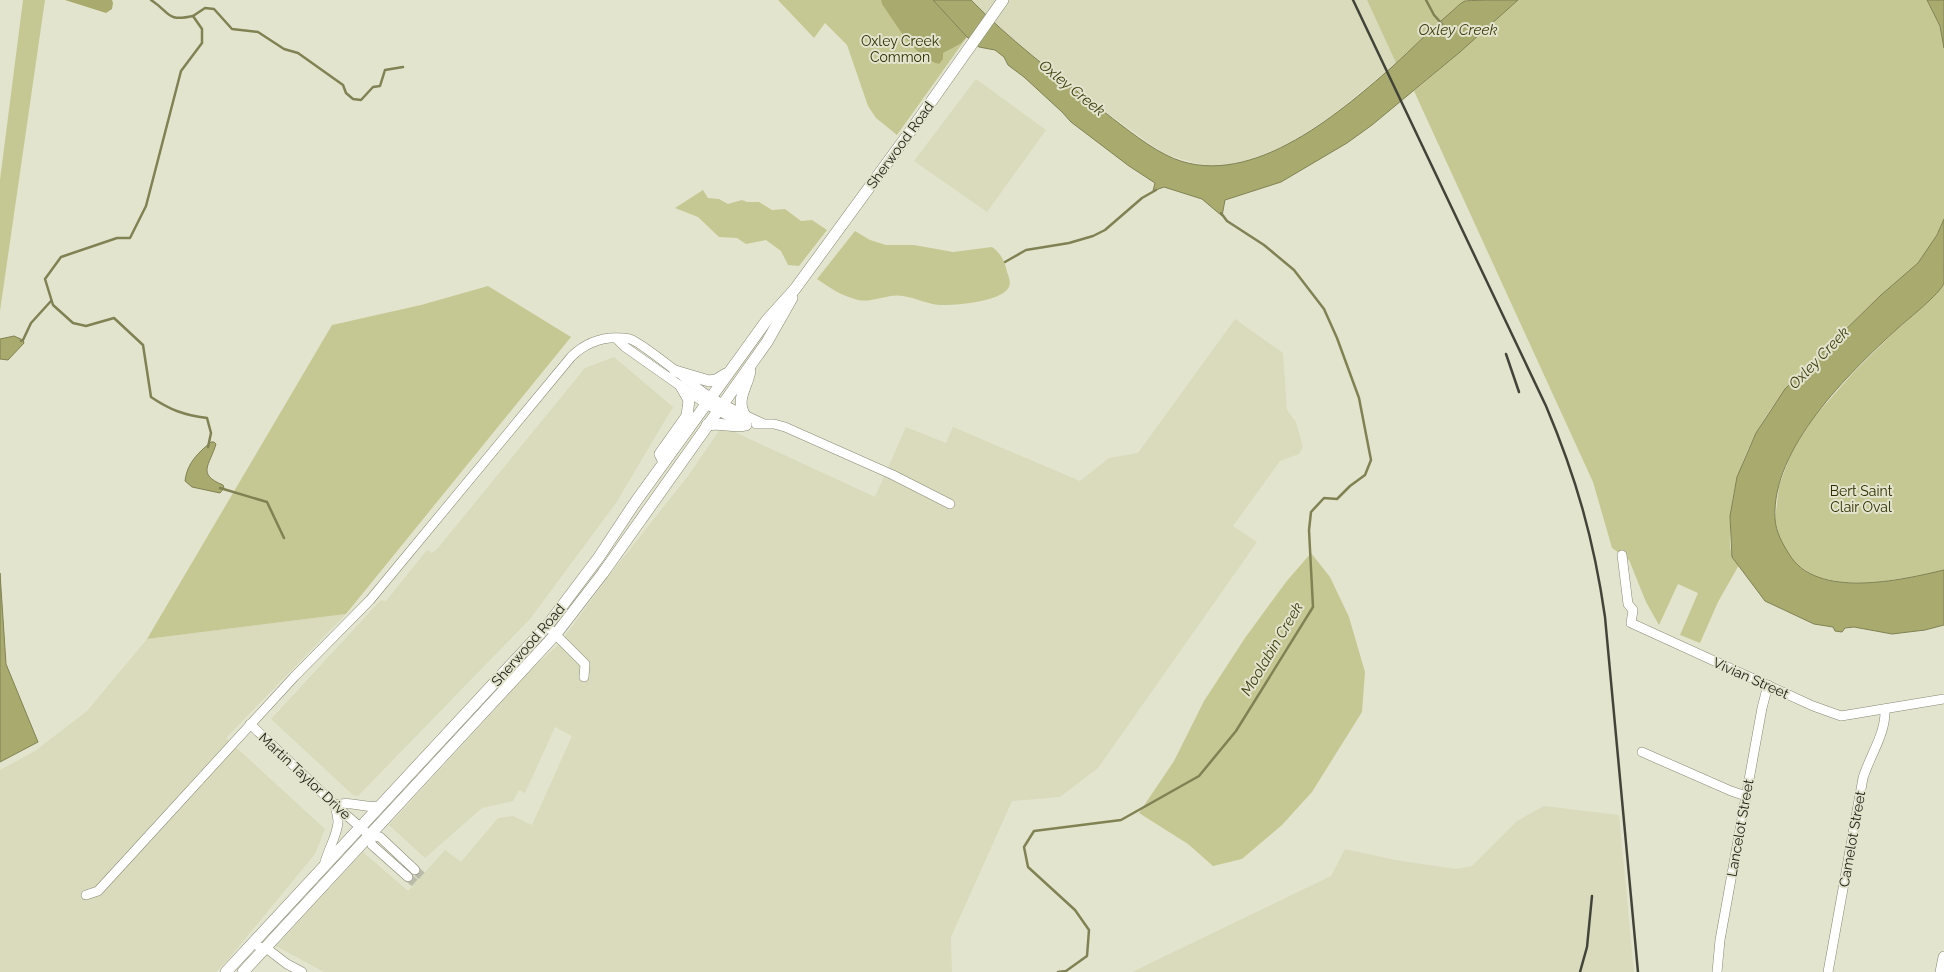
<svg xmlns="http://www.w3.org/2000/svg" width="1944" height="972" font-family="Raleway,sans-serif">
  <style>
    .built { fill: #d9dbbc }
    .green { fill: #c6c894 }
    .forest { fill: #a9ab6e }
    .water { fill: #a9ab6e; stroke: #808254 }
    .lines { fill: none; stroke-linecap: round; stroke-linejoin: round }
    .stream { stroke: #808254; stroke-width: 2.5 }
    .minor-tunnel { stroke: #bcbda9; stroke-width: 9; stroke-dasharray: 9 4.5; stroke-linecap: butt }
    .minor-casing { stroke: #878873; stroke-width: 10 }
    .major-casing { stroke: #878873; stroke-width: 12 }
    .minor { stroke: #fff; stroke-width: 9 }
    .major { stroke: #fff; stroke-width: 11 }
    .rail { stroke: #434439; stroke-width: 2.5 }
    .labels { text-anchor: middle; stroke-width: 4; stroke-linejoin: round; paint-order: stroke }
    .park-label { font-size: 14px; fill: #2e2e00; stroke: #e3e4cd }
    .street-label { font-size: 14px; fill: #212219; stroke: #e3e4cd }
    .water-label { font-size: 15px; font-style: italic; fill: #3d3d0d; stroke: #e3e4cd }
  </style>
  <rect width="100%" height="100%" fill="#e3e4cd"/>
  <g class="built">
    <path d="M971 0H1367L1396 63 1334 114 1290 143 1252 159 1226 166H1206L1167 155 1143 139 1076 90 998 28Z"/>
    <path d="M976 79 1046 130 987 212 914 161Z"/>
    <path d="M1235 319 1283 353 1287 410 1296 422 1303 447 1299 454 1280 461 1233 526 1257 542 1098 768 1060 797 1012 801 951 937 952 972H324L276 946 363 852 408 891 445 850 461 862 498 818 513 816 532 825 572 736 555 727 525 793 519 790 513 801 482 808 425 858 389 825 533 668 559 644 611 573 688 476 719 431 723 429H728L875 497 906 427 946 443 953 427 1080 481 1109 458 1138 453Z"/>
    <path d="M614 357 673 407 616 503 530 619 358 796 353 795 271 719 381 600 386 601 427 550 432 553 438 548 585 368Z"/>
    <path d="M346 614 226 738 325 829 315 854 226 962 216 972H0V770L35 751 87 711 147 639Z"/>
    <path d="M1544 806 1619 815 1634 972H1132L1331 876 1345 849 1395 860 1456 869 1472 866 1517 821Z"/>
  </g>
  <g class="green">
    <path d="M23 0H45L0 311V180Z"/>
    <path d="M778 0H933L967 37 897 135 876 118 868 106 847 45 825 23 814 38Z"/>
    <path d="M1367 0H1466L1440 22 1396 63Z"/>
    <path d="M1518 0H1927L1940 26 1944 48V219L1937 235 1918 263 1881 295 1795 379C1758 419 1730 474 1730 529 1730 544 1728 553 1739 565L1718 602 1700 643 1680 635 1698 593 1678 584 1659 625 1646 602 1629 560 1612 548 1593 482 1414 91 1460 52Z"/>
    <path d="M703 190 708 198 719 199 728 204 742 200 747 202H759L772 210 785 209 801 221 812 220 827 230 799 266 788 265 781 251 766 240 746 244 737 238 719 237 698 217 675 208Z"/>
    <path d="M855 231 870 240 886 245H914L953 252 992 247C1001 253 1005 262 1007 272 1009 277 1011 283 1009 287 1003 301 955 306 940 305 927 304 916 298 903 296 889 293 873 303 858 300 842 296 830 288 817 279Z"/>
    <path d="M1944 283V570L1913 577 1870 583 1841 582 1816 577 1793 562 1780 540 1775 520 1779 486 1793 448 1815 416 1853 373 1897 329 1930 300Z"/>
    <path d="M488 286 571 337 346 614 147 639 332 325 421 305Z"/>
    <path d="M1311 553 1330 577 1349 617 1365 672 1362 712 1312 792 1282 825 1242 859 1213 866 1188 844 1139 813 1174 761 1204 701 1245 638 1286 582Z"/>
  </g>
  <g class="forest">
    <path d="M65 0H112L113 3 112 9 106 13Z"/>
    <path d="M881 0H933L967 37 960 44 943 53V59L939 64C914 57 896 24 882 4Z"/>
  </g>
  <g class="water">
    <path d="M933 0H971C1009 39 1052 72 1095 105 1118 122 1141 142 1166 155 1245 195 1337 115 1392 67 1412 49 1430 30 1450 13 1455 9 1460 3 1465 1 1472 0 1508 0 1518 0L1460 52 1372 125 1347 143 1281 182 1225 200 1222 216 1202 199 1164 187 1153 191 1155 183 1129 166 1071 122 1062 112 1024 77 1008 65 1004 57 995 50 979 47 967 37Z"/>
    <path d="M1927 0H1944V48L1940 26Z"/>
    <path d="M1944 219C1944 230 1944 276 1944 283 1940 294 1908 319 1898 328 1849 373 1771 448 1775 519 1776 532 1782 543 1789 554 1816 600 1902 580 1944 570V625L1925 630 1892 634 1854 627 1845 628 1842 632 1835 631 1833 627 1814 624 1765 601 1732 557 1730 516 1737 477 1756 433 1785 389 1881 295 1918 263 1937 235Z"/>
    <path d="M14 336 23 340 24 343 8 360 0 359V339Z"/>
    <path d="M211 442H214L216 444C210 465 196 474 223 485L224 488 220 493 192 487 185 481C187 463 198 453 211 442Z"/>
    <path d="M0 573 6 664 38 742 0 762Z"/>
  </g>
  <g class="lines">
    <g class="stream">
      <path d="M151 0C171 13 166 22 193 16L202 29V43L181 71 146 206 130 238H117L61 257 45 279 53 305 73 323 86 326 114 318 143 345 151 397C170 410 184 415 207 418L211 433 208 447"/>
      <path d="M1426 0 1434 15 1442 24"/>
      <path d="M193 16 205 8 214 9 232 29 258 32 284 49 298 53 343 85 346 93 353 99 361 100 373 87 380 86 385 70 403 67"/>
      <path d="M1005 262 1026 250 1069 243 1093 236 1105 230 1142 198 1156 190"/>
      <path d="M21 341 23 340 31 323 51 301"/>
      <path d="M220 488 267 502 284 538"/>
      <path d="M1058 972 1066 971 1087 956 1089 930 1075 910 1028 867 1024 847 1034 831 1121 820 1199 776 1236 731 1313 607 1309 530 1311 512 1324 498 1337 499 1350 486 1365 475 1371 460 1359 398 1337 338 1324 309 1294 270 1264 245 1227 221 1221 213"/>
    </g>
    <g class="minor-tunnel">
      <path d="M415 870 424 878"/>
      <path d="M408 877 417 885"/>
    </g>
    <g class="minor-casing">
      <g id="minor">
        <path d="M617 339 625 347 706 404 743 424"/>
        <path d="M756 424H774L785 427 893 475 950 504"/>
        <path d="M1622 555 1628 604 1633 610 1631 623 1813 706 1841 716 1944 699"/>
        <path d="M552 631 585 664 584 677"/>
        <path d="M250 724 335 805 369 835 380 837 415 870"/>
        <path d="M1642 752 1731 791 1746 796"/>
        <path d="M335 805C351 800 364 809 380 806"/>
        <path d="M369 835 372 845 408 877"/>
        <path d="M324 866C327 851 337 837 338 822 338 817 336 810 335 805"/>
        <path d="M86 895 98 891 294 677 370 600 571 357C587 341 607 335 630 339 641 342 691 383 704 393 722 405 742 414 762 423"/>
        <path d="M259 947 266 948 287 964 302 972"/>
        <path d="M1717 972 1720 940 1762 708 1768 685"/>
        <path d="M1828 972 1863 778C1870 755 1886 734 1885 709"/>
      </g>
    </g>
    <g class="major-casing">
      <g id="major">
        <path d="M675 371 709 381 716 380 726 374"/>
        <path d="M745 416C735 399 747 388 750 371"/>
        <path d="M707 425C721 422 733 428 746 425"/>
        <path d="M664 462 660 454 687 416 689 400 681 386"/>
        <path d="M226 972 547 626 599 557 634 504 767 320 795 289 909 133 1003 0"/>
        <path d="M243 972 556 634 603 573 767 342 792 298"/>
        <path d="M1941 972 1944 957"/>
      </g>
    </g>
    <use href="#minor" class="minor"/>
    <use href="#major" class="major"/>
    <g class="rail">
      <path d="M1353 0 1546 406C1576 477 1594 540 1605 617L1638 972"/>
      <path d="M1506 354 1519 392"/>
      <path d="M1580 972 1587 947 1592 896"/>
    </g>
  </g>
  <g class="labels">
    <g class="park-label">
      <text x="900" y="46">Oxley Creek<tspan x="900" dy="16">Common</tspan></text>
      <text x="1861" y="496">Bert Saint<tspan x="1861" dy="16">Clair Oval</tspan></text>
    </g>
    <g class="street-label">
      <text transform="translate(900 145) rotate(-54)" y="5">Sherwood Road</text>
      <text transform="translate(528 645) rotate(-49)" y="5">Sherwood Road</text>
      <text transform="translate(1751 678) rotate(24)" y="5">Vivian Street</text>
      <text transform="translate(305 776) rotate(43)" y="5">Martin Taylor Drive</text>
      <text transform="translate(1740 828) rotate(-80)" y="5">Lancelot Street</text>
      <text transform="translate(1852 839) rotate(-80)" y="5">Camelot Street</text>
    </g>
    <g class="water-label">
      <text x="1458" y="35">Oxley Creek</text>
      <text transform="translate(1072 88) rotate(39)" y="5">Oxley Creek</text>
      <text transform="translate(1819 358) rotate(-46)" y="5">Oxley Creek</text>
      <text transform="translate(1272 649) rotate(-59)" y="5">Moolabin Creek</text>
    </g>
  </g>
</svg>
